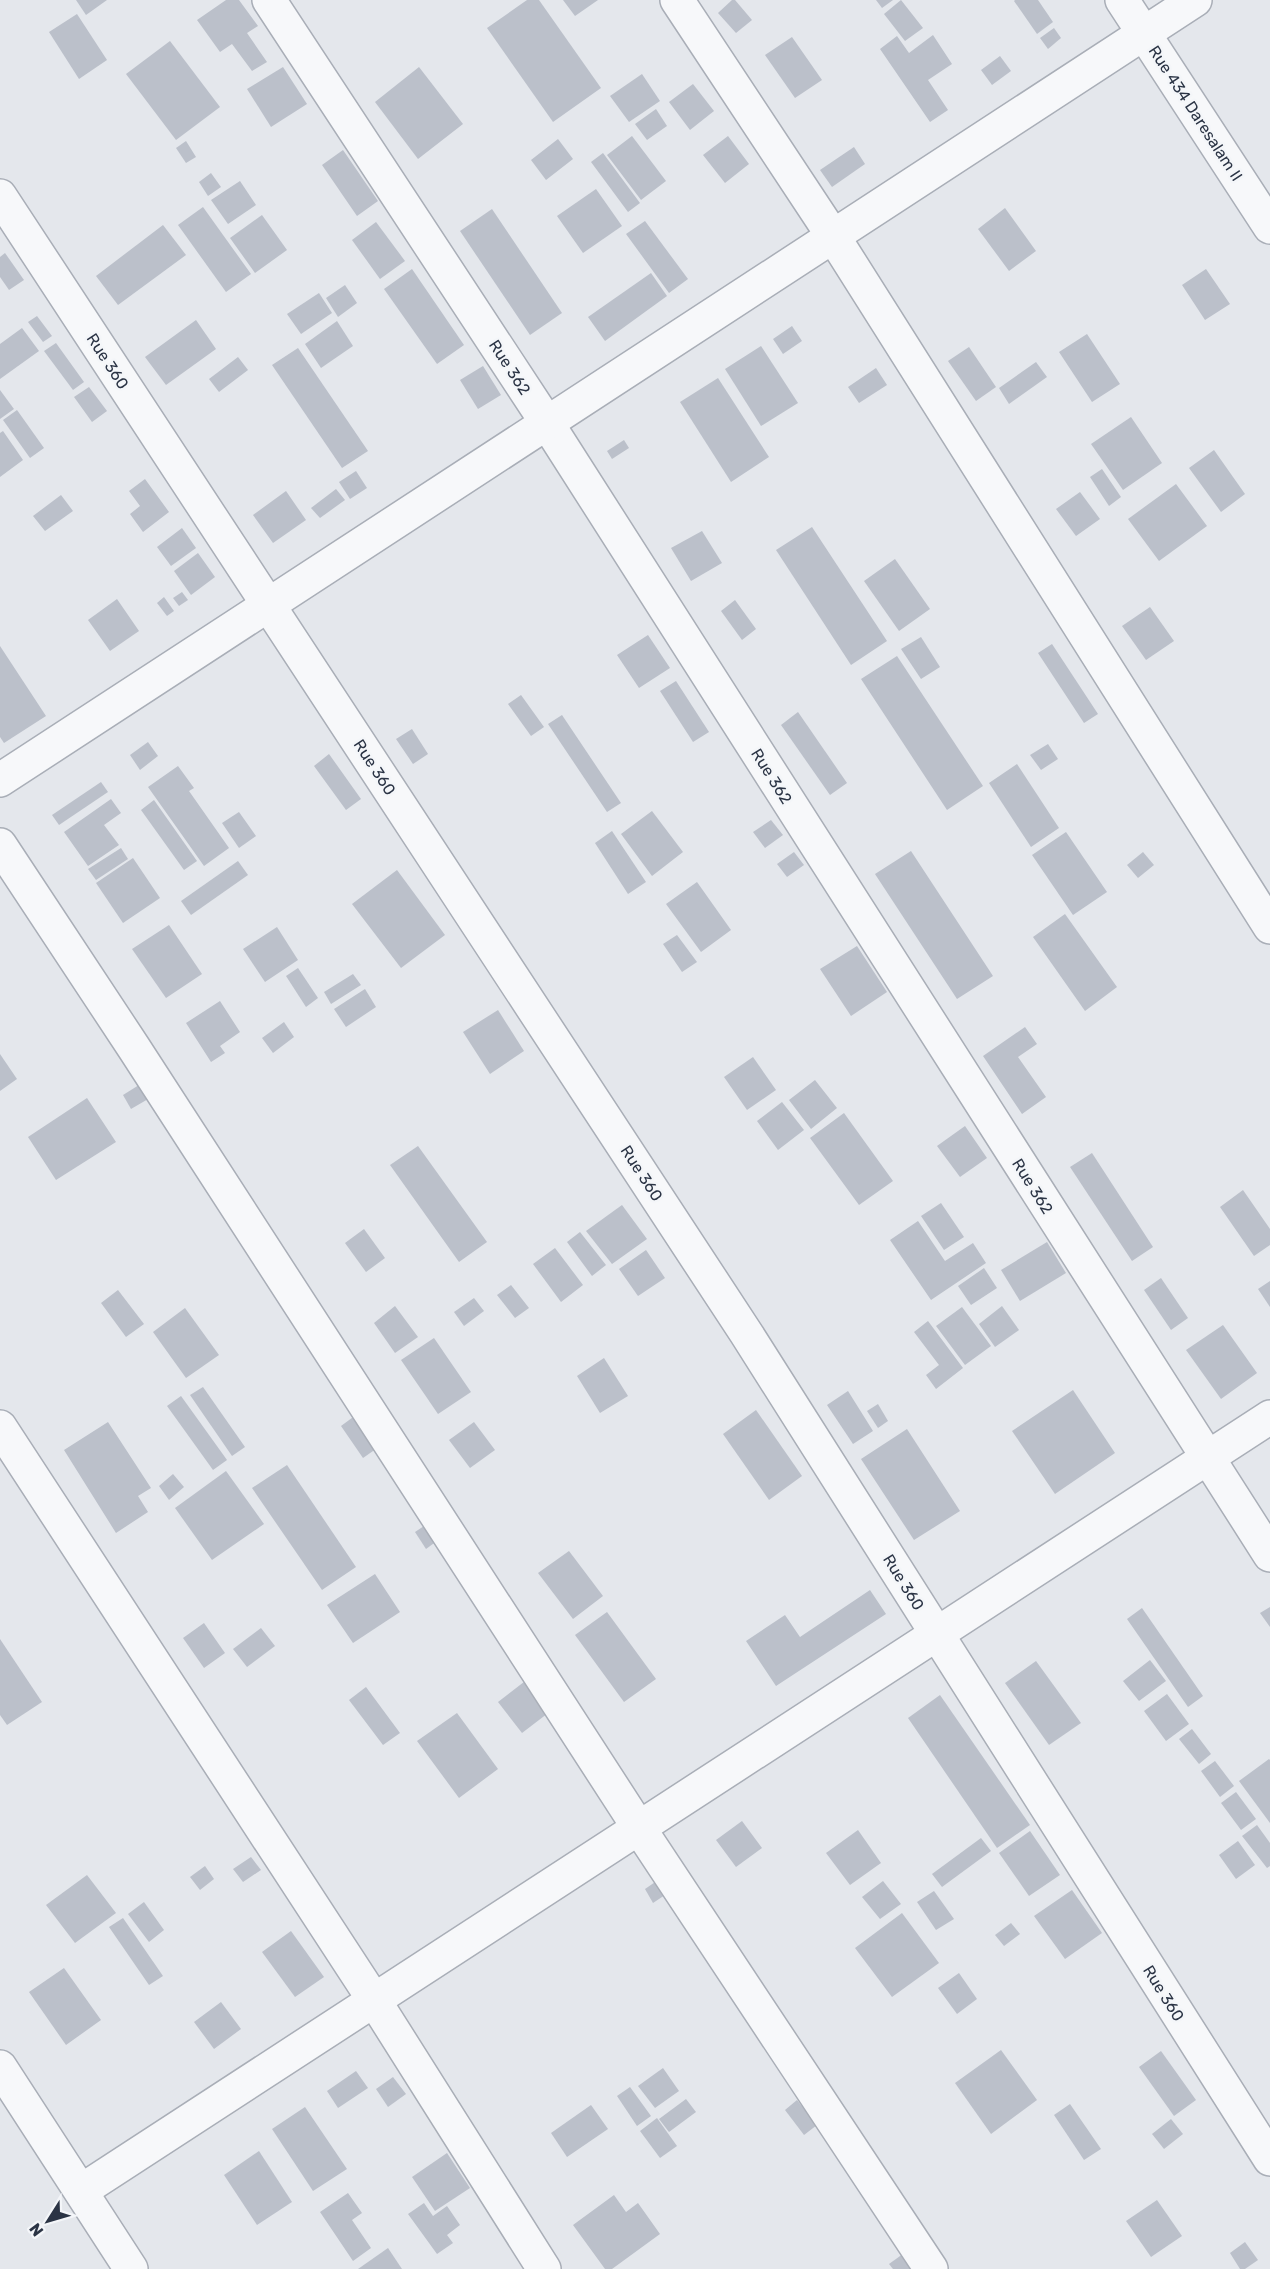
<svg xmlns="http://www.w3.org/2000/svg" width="1270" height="2269" font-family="Rubik,sans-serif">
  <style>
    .building { fill: #bbc0ca }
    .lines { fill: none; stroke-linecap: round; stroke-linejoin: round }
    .minor-casing { stroke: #a9aeb7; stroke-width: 36 }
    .minor { stroke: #f7f8fa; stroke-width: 33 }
    .labels { text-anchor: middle; stroke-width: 5; stroke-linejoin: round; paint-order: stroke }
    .street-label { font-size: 16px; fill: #2b3445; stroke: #f4f6f9 }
  </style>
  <rect width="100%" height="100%" fill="#e4e7ec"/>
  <g class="building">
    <path d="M76 0H107L86 15Z"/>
    <path d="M226 0H239L258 26 247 33 267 62 252 71 232 44 220 52 197 20Z"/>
    <path d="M527 0H539L601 88 553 122 487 28Z"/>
    <path d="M563 0H598L575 16Z"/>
    <path d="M732 0H735L752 20 736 33 718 13Z"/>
    <path d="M876 0H893L882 8Z"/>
    <path d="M901 0 923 28 905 41 884 14Z"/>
    <path d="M1015 0H1038L1053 22 1037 34 1014 1Z"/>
    <path d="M77 14 107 60 79 79 49 32Z"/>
    <path d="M1054 28 1061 38 1048 49 1040 38Z"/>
    <path d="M933 35 952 64 928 80 948 110 930 122 880 49 897 36 909 53Z"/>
    <path d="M792 37 822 80 795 98 765 55Z"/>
    <path d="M170 41 220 107 176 140 126 74Z"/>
    <path d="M1000 56 1011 71 992 85 981 70Z"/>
    <path d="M283 67 307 104 271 127 247 89Z"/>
    <path d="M419 67 463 124 418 159 375 102Z"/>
    <path d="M642 74 660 101 629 122 610 96Z"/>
    <path d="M693 84 714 111 690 130 669 102Z"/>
    <path d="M656 109 667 126 647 140 635 124Z"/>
    <path d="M632 136 666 181 641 200 607 155Z"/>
    <path d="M728 136 749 164 725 183 703 155Z"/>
    <path d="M558 139 573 159 546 180 531 160Z"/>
    <path d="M186 141 196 157 186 163 176 148Z"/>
    <path d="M854 147 865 164 832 187 820 170Z"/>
    <path d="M343 150 378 201 357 216 322 165Z"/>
    <path d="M603 153 640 203 628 212 591 162Z"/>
    <path d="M211 173 221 187 208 196 199 182Z"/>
    <path d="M240 181 256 205 228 224 211 200Z"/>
    <path d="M596 189 622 226 583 253 557 216Z"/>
    <path d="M203 207 251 274 226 292 178 225Z"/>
    <path d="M1005 208 1036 251 1009 271 978 229Z"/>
    <path d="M492 209 562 313 530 335 460 231Z"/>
    <path d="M262 215 287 250 255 273 230 238Z"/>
    <path d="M645 221 688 279 669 293 626 234Z"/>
    <path d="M376 222 405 261 380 279 352 240Z"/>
    <path d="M163 225 186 255 118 305 96 276Z"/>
    <path d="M5 253 24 280 9 290 0 277V257Z"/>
    <path d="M412 269 464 345 437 364 384 289Z"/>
    <path d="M1206 269 1230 304 1205 320 1182 285Z"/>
    <path d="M651 273 667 296 605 341 588 317Z"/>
    <path d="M345 285 357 303 338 317 326 298Z"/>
    <path d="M319 293 332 313 301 334 287 314Z"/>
    <path d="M37 316 52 336 43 342 28 322Z"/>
    <path d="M196 320 216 349 166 385 145 357Z"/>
    <path d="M337 321 353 346 321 368 305 344Z"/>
    <path d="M792 326 802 341 783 354 773 339Z"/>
    <path d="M22 328 39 351 0 379V344Z"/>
    <path d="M1087 334 1120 384 1092 402 1059 352Z"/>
    <path d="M56 343 84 382 73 390 44 351Z"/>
    <path d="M761 346 798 403 761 426 725 369Z"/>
    <path d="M969 347 996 387 976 401 948 361Z"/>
    <path d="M298 348 368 451 342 468 272 365Z"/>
    <path d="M238 357 248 370 219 392 209 379Z"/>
    <path d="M1036 362 1047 377 1009 404 999 388Z"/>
    <path d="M483 366 501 395 478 409 460 380Z"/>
    <path d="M876 368 887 385 859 403 848 387Z"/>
    <path d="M718 378 769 457 731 482 680 402Z"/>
    <path d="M89 387 107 411 92 422 74 397Z"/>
    <path d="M0 390 14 409 0 419Z"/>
    <path d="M17 410 44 448 30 458 3 420Z"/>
    <path d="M1131 417 1162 463 1123 490 1091 444Z"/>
    <path d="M3 431 23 460 0 477V433Z"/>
    <path d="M624 440 629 448 612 459 607 451Z"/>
    <path d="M1214 450 1245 494 1221 512 1189 468Z"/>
    <path d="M1102 469 1121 497 1109 506 1090 477Z"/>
    <path d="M356 471 367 488 350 499 339 482Z"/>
    <path d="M145 479 169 512 143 532 130 514 140 506 129 491Z"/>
    <path d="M1176 484 1207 526 1159 561 1128 519Z"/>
    <path d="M336 489 345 500 320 518 311 508Z"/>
    <path d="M286 491 306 520 273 543 253 515Z"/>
    <path d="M1080 492 1100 519 1076 536 1056 509Z"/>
    <path d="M61 495 73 511 45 531 33 516Z"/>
    <path d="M812 527 887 641 851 665 776 550Z"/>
    <path d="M182 528 196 548 171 566 157 547Z"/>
    <path d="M702 531 722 563 691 581 671 548Z"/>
    <path d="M198 553 215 577 191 595 174 571Z"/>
    <path d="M895 559 930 609 899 631 864 581Z"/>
    <path d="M182 592 188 600 179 606 173 598Z"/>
    <path d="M164 597 174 611 167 616 157 603Z"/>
    <path d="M117 599 139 631 110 651 88 620Z"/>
    <path d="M735 600 756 629 742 640 721 611Z"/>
    <path d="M1150 607 1174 641 1146 660 1122 626Z"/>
    <path d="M648 635 670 668 639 688 617 655Z"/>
    <path d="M921 637 940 667 921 679 901 649Z"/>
    <path d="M1052 644 1098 714 1084 723 1038 653Z"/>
    <path d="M0 646 46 716 4 743 0 737Z"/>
    <path d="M897 656 983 786 947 810 861 679Z"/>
    <path d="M676 681 709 732 693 742 660 691Z"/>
    <path d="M521 695 544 727 531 736 508 704Z"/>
    <path d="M798 712 847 783 830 795 781 725Z"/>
    <path d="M562 715 621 803 607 812 548 724Z"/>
    <path d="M412 729 428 754 413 764 396 739Z"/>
    <path d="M148 742 158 756 140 770 130 755Z"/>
    <path d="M1048 744 1058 759 1041 770 1030 755Z"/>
    <path d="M329 754 361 799 346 810 314 766Z"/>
    <path d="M1017 764 1059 828 1031 847 989 783Z"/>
    <path d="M178 766 194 788 189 791 229 848 204 866 148 787Z"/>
    <path d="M101 782 108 792 59 825 52 815Z"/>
    <path d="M111 799 121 813 104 825 119 845 88 866 64 832Z"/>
    <path d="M154 800 197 861 184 870 141 810Z"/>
    <path d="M652 811 683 852 652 876 621 834Z"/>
    <path d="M239 812 256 836 239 848 222 823Z"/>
    <path d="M771 820 783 835 765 848 753 832Z"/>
    <path d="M612 831 646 882 628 894 595 843Z"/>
    <path d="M1066 832 1107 892 1073 915 1032 855Z"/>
    <path d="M121 848 128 859 96 880 88 869Z"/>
    <path d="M911 851 993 976 957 999 875 874Z"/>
    <path d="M794 852 804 865 787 877 777 864Z"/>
    <path d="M1143 852 1154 865 1138 878 1127 865Z"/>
    <path d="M133 858 160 898 123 923 96 883Z"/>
    <path d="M238 861 248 875 191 915 181 901Z"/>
    <path d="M397 870 445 935 401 968 352 904Z"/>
    <path d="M697 882 731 930 701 952 666 904Z"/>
    <path d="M1065 914 1117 987 1085 1011 1033 937Z"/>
    <path d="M169 925 202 974 166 998 132 949Z"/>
    <path d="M277 927 298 960 265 982 243 949Z"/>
    <path d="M677 935 697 962 682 972 663 944Z"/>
    <path d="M857 946 887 992 851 1016 820 969Z"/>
    <path d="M298 968 318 998 306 1007 286 976Z"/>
    <path d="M353 974 361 985 331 1004 324 992Z"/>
    <path d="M365 989 376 1007 346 1027 334 1009Z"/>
    <path d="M220 1001 240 1032 220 1046 225 1053 211 1062 186 1023Z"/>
    <path d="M498 1010 524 1051 490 1074 463 1032Z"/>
    <path d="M284 1022 294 1037 273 1053 262 1038Z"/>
    <path d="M1025 1027 1037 1044 1018 1057 1046 1097 1022 1114 983 1056Z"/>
    <path d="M0 1054 17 1079 0 1091Z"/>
    <path d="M753 1057 776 1090 747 1110 724 1077Z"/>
    <path d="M147 1080 155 1095 131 1109 123 1095Z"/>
    <path d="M815 1080 837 1108 811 1129 789 1100Z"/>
    <path d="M87 1098 116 1142 56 1180 28 1137Z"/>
    <path d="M782 1102 804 1130 778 1150 757 1121Z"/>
    <path d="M844 1113 893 1181 859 1205 810 1138Z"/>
    <path d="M965 1126 987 1158 960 1177 937 1146Z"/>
    <path d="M418 1146 487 1242 459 1262 390 1165Z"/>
    <path d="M1092 1153 1153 1247 1132 1261 1070 1167Z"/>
    <path d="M1243 1190 1270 1229V1245L1254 1256 1220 1207Z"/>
    <path d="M941 1203 964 1237 944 1250 921 1216Z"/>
    <path d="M622 1205 647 1239 612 1264 586 1231Z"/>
    <path d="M918 1221 945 1261 973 1243 986 1263 931 1300 890 1240Z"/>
    <path d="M364 1229 385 1258 366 1272 345 1243Z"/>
    <path d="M580 1232 606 1265 592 1276 567 1242Z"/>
    <path d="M1047 1242 1066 1273 1020 1301 1001 1270Z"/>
    <path d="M555 1248 583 1285 561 1302 533 1264Z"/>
    <path d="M646 1250 665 1278 638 1296 619 1269Z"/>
    <path d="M984 1268 997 1288 971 1305 958 1286Z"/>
    <path d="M1161 1278 1188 1318 1171 1330 1144 1290Z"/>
    <path d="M1270 1281V1307L1258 1289Z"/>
    <path d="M511 1285 529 1308 515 1318 497 1295Z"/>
    <path d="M118 1290 144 1324 126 1337 101 1303Z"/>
    <path d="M474 1298 484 1311 464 1326 454 1312Z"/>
    <path d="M395 1306 418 1337 395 1353 374 1323Z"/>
    <path d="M1002 1306 1019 1330 995 1347 979 1324Z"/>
    <path d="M962 1307 991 1346 965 1365 936 1326Z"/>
    <path d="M185 1308 219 1355 186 1378 153 1332Z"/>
    <path d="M928 1321 963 1368 936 1389 926 1375 939 1365 914 1332Z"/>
    <path d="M1223 1325 1257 1373 1221 1399 1186 1350Z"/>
    <path d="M434 1338 471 1392 438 1414 401 1360Z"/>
    <path d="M604 1358 628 1396 600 1413 577 1376Z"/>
    <path d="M203 1387 245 1447 232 1456 190 1395Z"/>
    <path d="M1073 1390 1115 1453 1055 1494 1012 1431Z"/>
    <path d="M848 1391 873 1431 853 1444 827 1405Z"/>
    <path d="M181 1396 227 1460 213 1470 167 1406Z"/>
    <path d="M878 1404 888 1421 878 1428 867 1411Z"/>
    <path d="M756 1410 802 1476 769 1500 723 1434Z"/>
    <path d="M360 1412 383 1444 363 1458 341 1426Z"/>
    <path d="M108 1422 151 1488 138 1496 148 1512 116 1533 64 1450Z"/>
    <path d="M474 1422 495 1450 470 1468 449 1440Z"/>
    <path d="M907 1429 960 1511 914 1540 861 1459Z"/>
    <path d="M287 1465 356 1567 322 1590 252 1488Z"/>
    <path d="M226 1471 264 1524 212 1560 175 1508Z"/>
    <path d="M173 1474 184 1487 169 1500 159 1486Z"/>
    <path d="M430 1522 441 1538 426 1549 415 1532Z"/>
    <path d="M569 1551 603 1596 573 1619 538 1573Z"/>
    <path d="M375 1574 400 1612 353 1643 327 1605Z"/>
    <path d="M870 1590 886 1614 776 1686 746 1641 785 1615 800 1637Z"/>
    <path d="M1270 1607V1627L1260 1613Z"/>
    <path d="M1142 1608 1203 1696 1188 1707 1127 1619Z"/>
    <path d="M607 1612 656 1679 624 1702 575 1635Z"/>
    <path d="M204 1623 225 1653 204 1668 183 1638Z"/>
    <path d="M261 1628 275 1646 247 1667 233 1649Z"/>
    <path d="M0 1639 42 1702 7 1725 0 1715Z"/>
    <path d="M1150 1660 1166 1681 1139 1701 1123 1681Z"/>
    <path d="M1036 1661 1081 1723 1049 1745 1005 1683Z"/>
    <path d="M533 1675 556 1707 522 1733 498 1702Z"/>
    <path d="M366 1687 400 1733 383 1745 349 1700Z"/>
    <path d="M1167 1694 1189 1724 1166 1741 1144 1711Z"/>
    <path d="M940 1695 1030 1825 997 1848 908 1718Z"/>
    <path d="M457 1713 498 1769 459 1798 417 1741Z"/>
    <path d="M1192 1729 1211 1754 1199 1764 1179 1739Z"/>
    <path d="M1269 1759 1270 1760V1823L1239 1781Z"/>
    <path d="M1215 1761 1234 1786 1220 1797 1201 1771Z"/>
    <path d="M1236 1792 1256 1819 1241 1830 1221 1803Z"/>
    <path d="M742 1821 762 1848 736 1867 716 1840Z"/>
    <path d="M1257 1825 1270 1843V1866L1267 1868 1242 1836Z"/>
    <path d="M858 1830 881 1863 850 1885 826 1853Z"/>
    <path d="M1030 1831 1060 1875 1029 1896 999 1853Z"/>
    <path d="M981 1838 991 1851 942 1887 932 1874Z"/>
    <path d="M1238 1841 1255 1865 1236 1879 1219 1855Z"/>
    <path d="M251 1857 261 1870 243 1882 233 1869Z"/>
    <path d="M205 1866 214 1879 200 1890 190 1877Z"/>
    <path d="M87 1875 116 1913 75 1943 46 1905Z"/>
    <path d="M661 1878 671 1891 653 1903 645 1889Z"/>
    <path d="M883 1881 901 1904 880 1919 862 1897Z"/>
    <path d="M1072 1890 1102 1933 1065 1959 1034 1916Z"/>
    <path d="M934 1891 954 1919 936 1930 917 1902Z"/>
    <path d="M144 1902 164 1930 149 1942 128 1914Z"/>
    <path d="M902 1913 939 1963 892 1997 855 1948Z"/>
    <path d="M123 1918 163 1976 149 1985 109 1927Z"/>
    <path d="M1011 1923 1020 1934 1004 1946 995 1935Z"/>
    <path d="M291 1931 324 1977 295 1997 262 1952Z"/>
    <path d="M64 1968 101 2020 66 2045 29 1992Z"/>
    <path d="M959 1973 977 1999 957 2014 938 1988Z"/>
    <path d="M221 2002 241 2029 214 2049 194 2022Z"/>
    <path d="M1001 2050 1037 2100 991 2134 955 2083Z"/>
    <path d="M1161 2051 1196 2100 1174 2116 1139 2067Z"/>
    <path d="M663 2068 679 2091 655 2108 638 2086Z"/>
    <path d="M356 2071 368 2088 338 2108 327 2091Z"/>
    <path d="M393 2077 406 2094 388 2107 376 2089Z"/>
    <path d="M630 2087 651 2116 637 2126 617 2096Z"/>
    <path d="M686 2099 696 2112 669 2132 659 2119Z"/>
    <path d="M797 2100 817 2125 804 2135 785 2110Z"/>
    <path d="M1070 2104 1101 2149 1084 2160 1054 2115Z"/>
    <path d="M591 2105 608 2129 567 2157 551 2133Z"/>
    <path d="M305 2107 347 2169 313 2191 272 2129Z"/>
    <path d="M657 2118 677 2146 660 2158 640 2131Z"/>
    <path d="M1171 2119 1183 2134 1164 2149 1152 2134Z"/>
    <path d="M259 2151 292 2202 257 2225 224 2175Z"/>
    <path d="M447 2153 470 2188 435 2211 412 2177Z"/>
    <path d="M348 2193 362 2213 352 2220 371 2248 353 2261 320 2212Z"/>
    <path d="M614 2195 626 2212 638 2203 660 2234 612 2269H605L573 2225Z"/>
    <path d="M1157 2200 1182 2236 1151 2257 1126 2221Z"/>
    <path d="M424 2203 433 2216 447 2206 460 2225 447 2235 453 2243 437 2254 408 2214Z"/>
    <path d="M1245 2242 1258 2260 1245 2269H1240L1230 2253Z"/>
    <path d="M388 2248 402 2269H358Z"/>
    <path d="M907 2251 919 2269H893L889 2264Z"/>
  </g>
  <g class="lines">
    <g class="minor-casing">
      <g id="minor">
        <path d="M269 0 547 423 1270 1555"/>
        <path d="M677 0 833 236 1270 927"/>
        <path d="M1122 0 1270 227"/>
        <path d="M0 196 746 1333 1270 2159"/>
        <path d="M0 780 1195 0"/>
        <path d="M0 845 134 1048 639 1828 931 2269"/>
        <path d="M0 1427 374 2000 544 2269"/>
        <path d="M0 2067 131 2269"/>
        <path d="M81 2191 1270 1417"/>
      </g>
    </g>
    <use href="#minor" class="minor"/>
  </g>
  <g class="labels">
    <g class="street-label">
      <text transform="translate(1196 113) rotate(57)" y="6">Rue 434 Daresalam II</text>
      <text transform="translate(108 361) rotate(57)" y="6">Rue 360</text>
      <text transform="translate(510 367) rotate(57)" y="6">Rue 362</text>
      <text transform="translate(375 767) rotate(57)" y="6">Rue 360</text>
      <text transform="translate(772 776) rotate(58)" y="6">Rue 362</text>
      <text transform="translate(642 1173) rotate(57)" y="6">Rue 360</text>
      <text transform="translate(1033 1186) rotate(58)" y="6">Rue 362</text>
      <text transform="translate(904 1582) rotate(58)" y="6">Rue 360</text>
      <text transform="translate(1164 1993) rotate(58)" y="6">Rue 360</text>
    </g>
  </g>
  <g transform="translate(48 2221) rotate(233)" stroke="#f4f6f9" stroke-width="4.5" paint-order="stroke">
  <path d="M0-4.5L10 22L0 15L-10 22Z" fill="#2b3445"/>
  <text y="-9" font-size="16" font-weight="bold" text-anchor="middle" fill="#2b3445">N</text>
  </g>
</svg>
